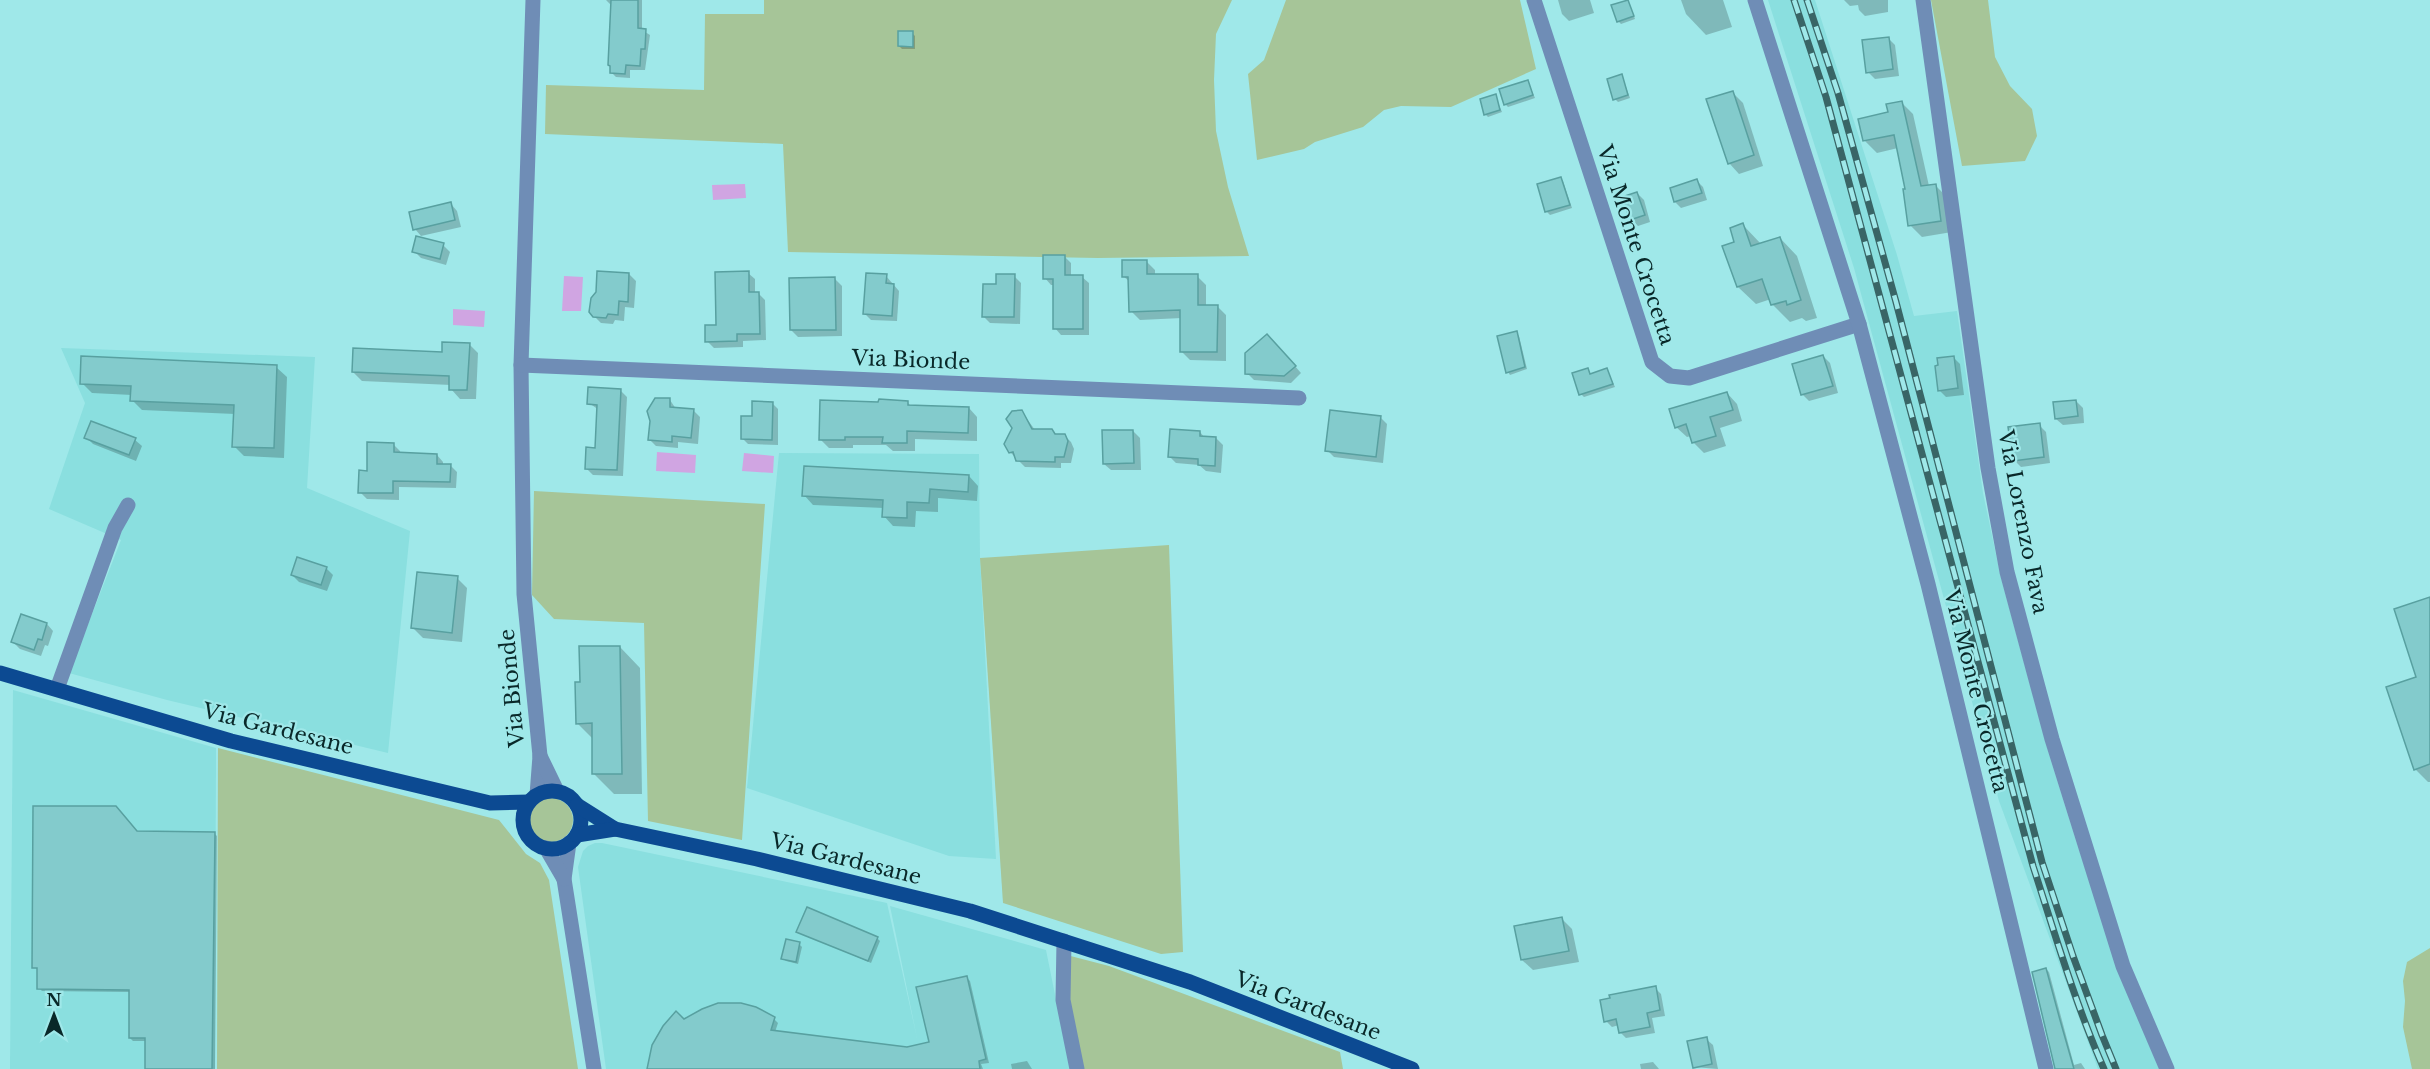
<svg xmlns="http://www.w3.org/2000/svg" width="2430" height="1069" font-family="'Libre Baskerville',serif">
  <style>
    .built { fill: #8adfdf }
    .green { fill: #a6c598 }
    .water { fill: #d0a5e2 }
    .shadow { fill: #0003 }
    .building { fill: #83cbcc; stroke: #58a0a0; stroke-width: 1.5 }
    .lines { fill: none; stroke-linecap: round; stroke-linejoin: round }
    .minor { stroke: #6f8db6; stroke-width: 15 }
    .major { stroke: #0c4a92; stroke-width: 15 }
    .rail-casing { stroke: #396566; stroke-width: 7 }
    .rail { stroke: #9fe8e9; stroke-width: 4.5; stroke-dasharray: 14; stroke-linecap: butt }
    .labels { text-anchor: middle; stroke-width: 4.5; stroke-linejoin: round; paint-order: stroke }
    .street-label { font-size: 21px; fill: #092829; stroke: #9fe8e9 }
  </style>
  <rect width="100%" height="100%" fill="#9fe8e9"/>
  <g class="built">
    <path d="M1768 0H1815L1897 255 1914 316 1957 311 1983 493 2001 578 2048 751 2078 847 2131 1001 2159 1069H2098L1999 801 1854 268Z"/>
    <path d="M61 348 315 357 307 488 410 531 388 753 167 700 69 673 121 540 49 509 85 403Z"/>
    <path d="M779 453 979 454 980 558 996 859 949 856 747 788Z"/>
    <path d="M13 690 216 748 215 1069H10Z"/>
    <path d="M595 843H602L887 903 917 1038 890 906 1046 950 1070 1069H606L578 867 583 851 588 846Z"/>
  </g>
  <g class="green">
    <path d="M764 0H1232L1216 34 1214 80 1216 131 1228 187 1249 256 1098 258 788 252 783 144 545 134 546 85 704 90 705 14H764Z"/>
    <path d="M1286 0H1520L1536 69 1451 107 1401 106 1384 110 1363 127 1315 142 1304 149 1257 160 1248 74 1264 60Z"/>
    <path d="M1931 0H1988L1995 57 2010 86 2032 109 2037 136 2025 161 1962 166Z"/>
    <path d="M534 491 765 504 742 840 648 821 644 623 554 619 532 595Z"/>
    <path d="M1169 545 1183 952 1161 954 1003 903 980 558Z"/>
    <path d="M218 748 499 820 526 854 540 863 549 880 578 1069H217Z"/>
    <circle cx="551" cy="820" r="22"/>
    <path d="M2430 948V1069H2412L2403 1027 2405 1001 2403 981 2407 962Z"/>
    <path d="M1059 953 1109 966 1340 1052 1343 1069H1084Z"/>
  </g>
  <g class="water">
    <path d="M745 184 746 198 713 200 712 185Z"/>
    <path d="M564 276 583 277 581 311H562Z"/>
    <path d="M453 309 485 311 484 327 453 325Z"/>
    <path d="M657 452 696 455 695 473 656 471Z"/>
    <path d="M744 453 774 456 773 473 742 471Z"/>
  </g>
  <g class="shadow">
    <path d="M642 0V30L650 35 645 70H630V78L616 77 611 72 612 6 606 0Z"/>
    <path d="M1558 0H1590L1594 13 1569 21 1562 14Z"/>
    <path d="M1681 0H1723L1732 27 1706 35 1686 14Z"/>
    <path d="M1844 0H1888V12L1865 16 1859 10 1858 5 1850 6Z"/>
    <path d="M1628 1 1635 19 1621 24 1618 21Z"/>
    <path d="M912 33 915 36V49H902L899 46Z"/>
    <path d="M1888 38 1895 45 1899 76 1875 79 1868 72Z"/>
    <path d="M1622 76 1630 98 1618 102 1615 99Z"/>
    <path d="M1528 82 1535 98 1508 107 1505 104Z"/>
    <path d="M1732 92 1743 103 1763 166 1739 174 1729 163Z"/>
    <path d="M1495 96 1502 112 1488 117 1485 114Z"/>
    <path d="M1901 102 1913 114 1929 186 1935 185 1947 197 1952 232 1922 237 1910 225 1907 190 1898 148 1877 153 1865 141Z"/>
    <path d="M1560 178 1563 181 1572 208 1550 215 1547 212 1539 185Z"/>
    <path d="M1697 181 1703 187 1707 200 1681 208 1675 202Z"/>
    <path d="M1637 193 1644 200 1650 222 1638 226 1631 219Z"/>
    <path d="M451 204 457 211 461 227 421 236 415 229Z"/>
    <path d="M1743 225 1761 244 1780 238 1797 256 1817 318 1806 321 1802 318 1790 322 1772 304 1771 299 1756 304 1738 287 1724 247 1736 243Z"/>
    <path d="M443 245 450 252 446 265 421 258 414 251Z"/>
    <path d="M1064 256 1071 263V277H1082L1089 283V335H1061L1055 328V285H1051L1045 278Z"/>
    <path d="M1146 261 1155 270V276H1197L1206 285V306H1217L1226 315V361L1190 360 1182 352V318L1140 320 1131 311 1130 282 1123 276Z"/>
    <path d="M748 273 755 279V293H758L765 300 766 340 743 341V347L714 348 707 341Z"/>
    <path d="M629 274 636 281 634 308 625 307 624 321 615 320 613 324 601 323 594 316Z"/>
    <path d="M886 276 899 291 897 321 871 320 865 314Z"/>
    <path d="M1014 276 1021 283 1020 324 990 323 983 316 998 286Z"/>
    <path d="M835 279 842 286V336L798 337 791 330Z"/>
    <path d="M1516 333 1519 336 1527 369 1510 375 1508 372Z"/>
    <path d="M1274 342 1301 373 1291 383 1254 380 1247 373Z"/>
    <path d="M469 344 478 353 476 399H460L451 389V385L362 381 353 372 443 354Z"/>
    <path d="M1823 356 1830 363 1838 393 1809 401 1803 395Z"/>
    <path d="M1953 357 1960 364 1964 395 1946 397 1939 390Z"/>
    <path d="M276 367 287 377 284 458 244 456 234 446 235 414 142 410 132 400V395L92 393 82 383Z"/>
    <path d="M1587 370 1591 375 1607 370 1615 387 1584 397 1581 394Z"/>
    <path d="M620 390 627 397 623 476 593 475 586 468 597 449 599 410 589 403Z"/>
    <path d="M1727 393 1737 404 1742 421 1720 428 1726 446 1704 453 1693 442 1691 436 1687 437 1676 427Z"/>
    <path d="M670 400 676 409 693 410 700 417 698 444 678 442V448L656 446 650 440Z"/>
    <path d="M2076 401 2083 408 2084 423 2063 425 2056 419Z"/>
    <path d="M907 402 912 407 969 408 977 417V441L915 439V451H893L886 445H853V448H829L820 439 880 404Z"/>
    <path d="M772 403 778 409V445L748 444 743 439Z"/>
    <path d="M1022 412 1035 430H1052L1057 435H1064L1071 442 1074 449 1071 463H1061V468L1025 467 1010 452Z"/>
    <path d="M1380 417 1387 424 1383 463 1334 457 1327 450Z"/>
    <path d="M2039 425 2046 432 2050 463 2021 467 2014 460Z"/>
    <path d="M1133 431 1140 438 1141 470H1111L1104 464Z"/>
    <path d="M1200 432 1205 438H1216L1223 445 1221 473 1206 471 1199 465 1176 463 1169 456Z"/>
    <path d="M86 437 135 440 142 446 136 461 93 444Z"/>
    <path d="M393 444 400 451V454L437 455 443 462V465H450L457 472 456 488 399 487V500L367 499 360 492Z"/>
    <path d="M969 476 978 486 977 501 938 498V512L916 511 915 527 893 526 884 516V508L813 505 804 495Z"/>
    <path d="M326 568 333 575 327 591 299 582 292 575Z"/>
    <path d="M457 578 467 588 462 642 423 638 413 628Z"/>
    <path d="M2430 599V782H2428L2415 769 2418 678Z"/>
    <path d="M22 616 47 624 53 631 48 646 45 645 41 656 20 649 13 642Z"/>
    <path d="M620 647 640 668 642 794H614L594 774 593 739 577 723 581 684Z"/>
    <path d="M137 833H214L217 836 215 1069H146V1041H133L130 1038V992L42 991 39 988V970L34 967Z"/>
    <path d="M1562 919 1572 929 1579 962 1533 970 1522 960Z"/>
    <path d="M798 931 877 938 880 941 871 963Z"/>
    <path d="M799 944 802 947 798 964 786 961 783 958Z"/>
    <path d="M2046 969 2049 972 2074 1065 2081 1063 2085 1069H2057Z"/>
    <path d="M966 977 970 981 989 1063 981 1064 983 1069H649L683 1020 774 1019 778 1023 775 1032 907 1049 931 1043Z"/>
    <path d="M1655 988 1661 994 1665 1016 1652 1018 1655 1033 1626 1038 1620 1032 1619 1025 1612 1027 1606 1021Z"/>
    <path d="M1706 1039 1713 1045 1718 1069 1694 1067Z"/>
    <path d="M1027 1061 1032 1069H1012L1011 1064Z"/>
    <path d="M1653 1062 1659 1069H1641L1640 1064Z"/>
  </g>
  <g class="building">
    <path d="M611 0H638V28L646 29 645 49H641L640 66 626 65 625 74 610 73V66L608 65Z"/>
    <path d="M1628 0 1634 16 1617 22 1611 5Z"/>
    <path d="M898 31H913V47L898 46Z"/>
    <path d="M1889 37 1893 69 1866 73 1862 40Z"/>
    <path d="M1622 74 1628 95 1613 100 1607 79Z"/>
    <path d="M1528 80 1533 95 1504 105 1499 89Z"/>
    <path d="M1733 91 1754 155 1728 164 1706 99Z"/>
    <path d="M1496 94 1500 110 1484 115 1480 99Z"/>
    <path d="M1902 101 1921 186 1936 184 1941 221 1908 226 1903 189H1905L1894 135 1863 141 1858 119 1888 112 1886 104Z"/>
    <path d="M1561 177 1570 205 1545 212 1537 184Z"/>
    <path d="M1697 179 1702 193 1674 202 1670 188Z"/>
    <path d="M1637 192 1645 215 1630 220 1622 197Z"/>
    <path d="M451 202 455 220 413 230 409 212Z"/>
    <path d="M1743 223 1751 246 1780 237 1801 300 1787 305 1786 301 1771 305 1762 279 1737 287 1722 246 1734 242 1730 228Z"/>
    <path d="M416 236 444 243 440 259 412 252Z"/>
    <path d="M1043 255H1065V275H1083V329H1053V279H1043Z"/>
    <path d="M1122 260H1147V274H1198V305H1218L1217 352H1180V310L1129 312 1128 277H1122Z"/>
    <path d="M597 271 629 273 628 302 619 301 618 315 608 314 606 318 593 317 589 312 591 298 596 292Z"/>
    <path d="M749 271V292H759L760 334H737V341L705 342V325H716L715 272Z"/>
    <path d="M866 273 887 274 886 283 894 284 892 316 863 314Z"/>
    <path d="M996 274H1015L1014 317H982L983 284H996Z"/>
    <path d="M835 277 836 330H790L789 278Z"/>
    <path d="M1517 331 1525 367 1506 373 1497 336Z"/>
    <path d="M1267 334 1296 366 1284 376 1245 374V353Z"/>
    <path d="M442 342 470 343 467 390H449V376L352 372 353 348 442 352Z"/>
    <path d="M1823 355 1833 386 1801 395 1792 364Z"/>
    <path d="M81 356 277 365 274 448 232 447 234 405 130 401 131 386 80 384Z"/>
    <path d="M1954 356 1958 388 1938 391 1935 366 1938 365 1937 358Z"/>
    <path d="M1588 368 1590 374 1607 368 1613 384 1579 395 1572 373Z"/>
    <path d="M588 387 621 389 617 470 585 469 586 447 595 448 597 405 587 404Z"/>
    <path d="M1727 392 1733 410 1710 417 1716 436 1692 443 1686 424 1675 428 1669 409Z"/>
    <path d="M655 398H670V407L694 409 691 438 672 436V442L648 440 650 421 647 411Z"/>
    <path d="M879 399 908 401V405L969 407 968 433 907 431V443H882L883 437H845V440H819L820 400 878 402Z"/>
    <path d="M2076 400 2078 416 2055 419 2053 402Z"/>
    <path d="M752 401 773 402 772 440 741 439V416H752Z"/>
    <path d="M1022 410 1032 429H1052L1055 434H1065L1068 441 1064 457H1055V462L1016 461 1013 452 1009 453 1004 444 1012 428 1006 419 1012 411Z"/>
    <path d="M1330 410 1381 416 1376 457 1325 451Z"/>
    <path d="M91 421 136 438 129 455 84 438Z"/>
    <path d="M2040 423 2044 457 2013 461 2008 427Z"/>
    <path d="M1170 429 1200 431V436L1216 437 1215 466 1198 465V459L1168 457Z"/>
    <path d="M1102 430H1133L1134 463 1103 464Z"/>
    <path d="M367 442 394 443V452L437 454V464H451L450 482 393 481V493H358L359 470 367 471Z"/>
    <path d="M804 466 969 475 968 492 930 489 929 503 907 502V518L882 517 883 500 802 496Z"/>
    <path d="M297 557 327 567 321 585 291 575Z"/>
    <path d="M417 572 458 576 452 633 411 628Z"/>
    <path d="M2430 597V764L2414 770 2386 687 2416 677 2394 609Z"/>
    <path d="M21 614 47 623 42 640 38 639 34 650 11 642Z"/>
    <path d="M579 646H620L622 774H592V723L576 724 575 682H580Z"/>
    <path d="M33 806H116L137 831 215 832 212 1069H145V1038H129V990L37 989V968H32Z"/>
    <path d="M807 907 878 937 868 961 796 932Z"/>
    <path d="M1562 917 1569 951 1521 960 1514 926Z"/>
    <path d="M786 939 800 942 796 962 781 959Z"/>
    <path d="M2046 968 2060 1020 2074 1069H2055L2032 972Z"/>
    <path d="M967 976 986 1059 979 1061 980 1069H647L652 1045 663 1026 676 1011 684 1019 702 1009 718 1003H741L756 1007 775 1017 771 1030 907 1047 929 1042 916 987Z"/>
    <path d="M1656 986 1660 1010 1647 1013 1650 1027 1619 1033 1616 1019 1604 1022 1600 1000 1610 998 1609 995Z"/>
    <path d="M1707 1037 1712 1064 1693 1068 1687 1041Z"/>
  </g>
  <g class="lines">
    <g class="minor">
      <path d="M533 0 521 365 524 594 540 756 537 795"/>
      <path d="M1534 0 1652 362 1670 376 1689 378 1859 324"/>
      <path d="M1755 0 1859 324 1928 584 2046 1069"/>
      <path d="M1923 0 1988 468 2007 572 2052 739 2123 966 2167 1069"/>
      <path d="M521 365 1299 398"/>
      <path d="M57 689 115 528 128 505"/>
      <path d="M540 756 557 791"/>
      <path d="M569 843 564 879 594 1069"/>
      <path d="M546 848 564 879"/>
      <path d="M1064 941 1063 1000 1077 1069"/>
    </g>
    <g class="major">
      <path d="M0 673 231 741 490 803 529 802"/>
      <circle cx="552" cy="820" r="29"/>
      <path d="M577 805 615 829 757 859 970 911 1190 982 1412 1069"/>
      <path d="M577 835 615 829"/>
    </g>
    <g class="rail-casing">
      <g id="rail">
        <path d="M1794 0 1826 97 2033 866C2055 934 2075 1003 2104 1069"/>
        <path d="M1807 0 1838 93 1896 302 2042 862 2073 956 2102 1035 2116 1069"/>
      </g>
    </g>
    <use href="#rail" class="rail"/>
  </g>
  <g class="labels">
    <g class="street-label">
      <text transform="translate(1636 245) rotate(72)" y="7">Via Monte Crocetta</text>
      <text transform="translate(911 360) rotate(2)" y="7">Via Bionde</text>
      <text transform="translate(2023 522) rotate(79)" y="7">Via Lorenzo Fava</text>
      <text transform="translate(512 688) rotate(-95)" y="7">Via Bionde</text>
      <text transform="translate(1976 691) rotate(76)" y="7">Via Monte Crocetta</text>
      <text transform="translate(278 729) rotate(14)" y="7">Via Gardesane</text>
      <text transform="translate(846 859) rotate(14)" y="7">Via Gardesane</text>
      <text transform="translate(1308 1006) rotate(21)" y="7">Via Gardesane</text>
    </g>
  </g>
  <g transform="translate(54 1015)" stroke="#9fe8e9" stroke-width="4.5" paint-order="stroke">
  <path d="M0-4.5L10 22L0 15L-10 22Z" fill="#092829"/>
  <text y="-9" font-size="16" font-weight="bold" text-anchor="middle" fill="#092829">N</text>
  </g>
</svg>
